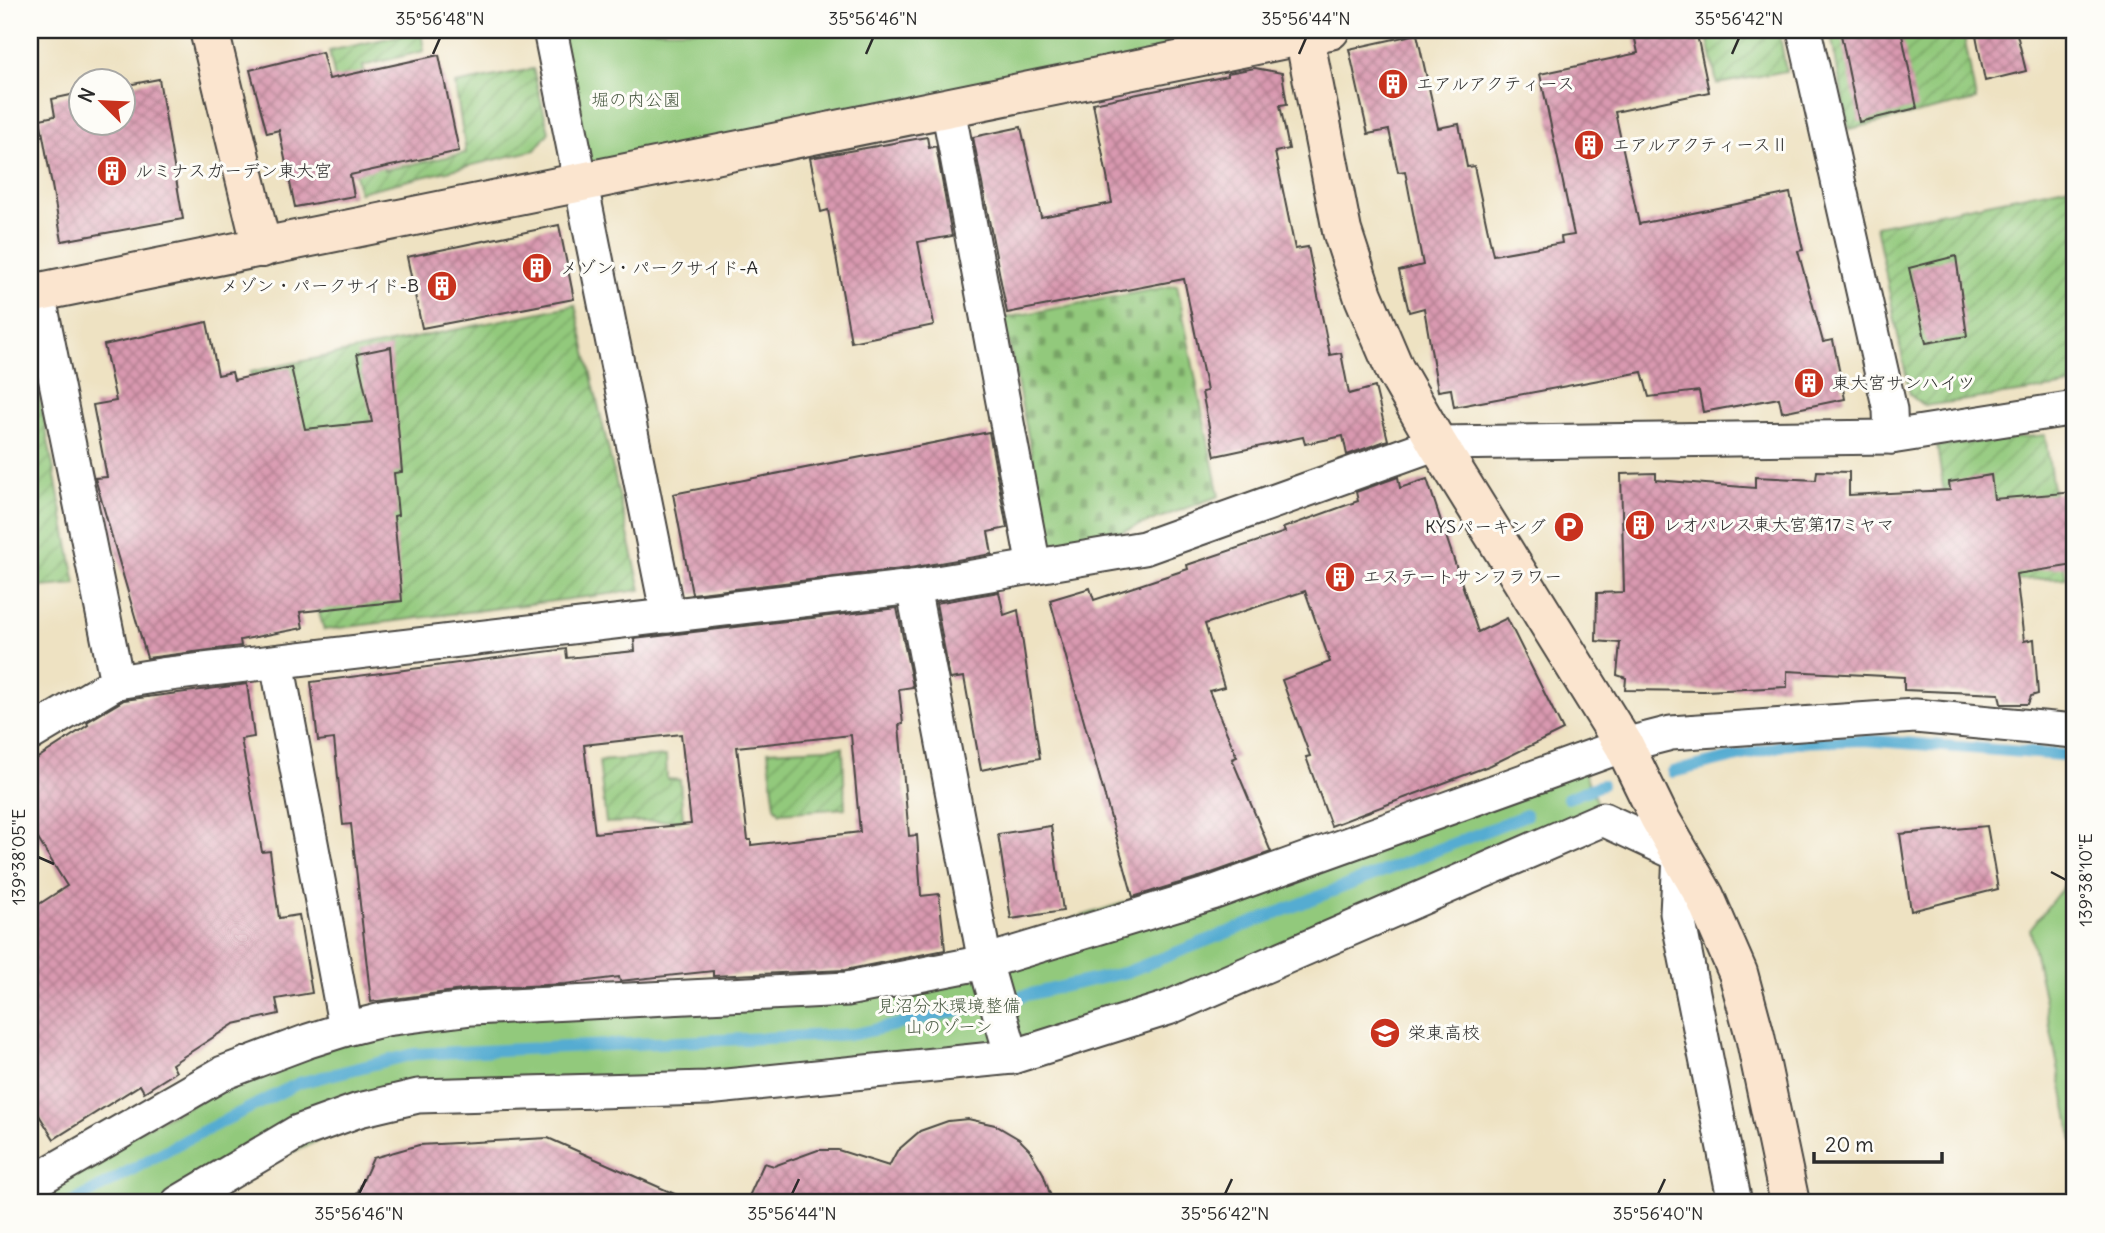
<svg xmlns="http://www.w3.org/2000/svg" width="2105" height="1233" font-family="Delius,'Klee One',sans-serif">
  <style>
    .cemetery { fill: url(#cemetery-stones); stroke: #5e7a53; stroke-width: 2 }
    .park { fill: #92c97b; stroke: #5e7a53; stroke-width: 2 }
    .garden { fill: url(#garden-furrows); stroke: #5e7a53; stroke-width: 2 }
    .lines { fill: none; stroke-linecap: round; stroke-linejoin: round }
    .stream { stroke: #55acd1; stroke-width: 12 }
    .building { fill: url(#building-cross-hatch); fill-rule: evenodd }
    .street-casing { stroke: #484642; stroke-width: 37 }
    .secondary-casing { stroke: #484642; stroke-width: 42 }
    .street { stroke: #fff; stroke-width: 33 }
    .secondary { stroke: #fbe5cf; stroke-width: 38 }
    .ticks { fill: none; stroke: #2b2b2b; stroke-width: 2.5 }
    .labels { text-anchor: middle; stroke-width: 6; stroke-linejoin: round; paint-order: stroke }
    .poi-label { font-size: 18px; fill: #2b2b2b; stroke: #fdfcf7; text-anchor: start }
    .park-label { font-size: 18px; fill: #4a5a43; stroke: #fdfcf7 }
    .neatline { fill: none; stroke: #2b2b2b; stroke-width: 2.5 }
    .ticks-label { font-size: 18px; text-anchor: middle; fill: #2b2b2b }
  </style>
  <defs>
    <pattern id="cemetery-stones" width="16" height="16" patternUnits="userSpaceOnUse" patternTransform="scale(1.75)"><rect width="16" height="16" fill="#92c97b"/><path d="M2 7V4a2 2 0 0 1 4 0v3zM10 15v-3a2 2 0 0 1 4 0v3z" fill="#77a365"/></pattern>
    <pattern id="garden-furrows" width="10" height="10" patternUnits="userSpaceOnUse" patternTransform="scale(1.75)"><rect width="10" height="10" fill="#92c97b"/><path d="M-1 1l2-2M0 10L10 0M9 11l2-2" fill="none" stroke="#77a365"/></pattern>
    <pattern id="building-cross-hatch" width="8" height="8" patternUnits="userSpaceOnUse" patternTransform="scale(1.75)"><rect width="8" height="8" fill="#d999b0"/><path d="M0 0l8 8M0 8l8-8" fill="none" stroke="#b07d8f"/></pattern>
  </defs>
  <rect width="100%" height="100%" fill="#fdfcf7"/>
  <filter id="ink" filterUnits="userSpaceOnUse"><feTurbulence type="fractalNoise" baseFrequency=".0143" numOctaves="2"/><feDisplacementMap in="SourceGraphic" scale="14" xChannelSelector="R" yChannelSelector="G"/><feConvolveMatrix kernelMatrix="1 2 1 2 8 2 1 2 1" color-interpolation-filters="sRGB"/></filter>
  <filter id="wash" filterUnits="userSpaceOnUse"><feTurbulence type="fractalNoise" baseFrequency=".00686" numOctaves="4" result="noise"/><feDisplacementMap in="SourceGraphic" scale="28" xChannelSelector="R" yChannelSelector="G"/><feGaussianBlur stdDeviation="1.57" result="paint"/><feColorMatrix in="noise" values="0 0 0 0 0 0 0 0 0 0 0 0 0 0 0 0 0 1.4 0 .05"/><feComposite in="paint" operator="in"/></filter>
  <g filter="url(#wash)">
    <rect width="100%" height="100%" fill="#eee2c2"/>
    <path class="cemetery" d="M1177 285 1219 496 1110 536 1050 544 1004 318Z"/>
    <g class="park">
      <path d="M550 30H1302L581 183Z"/>
      <path d="M1580 761 1603 819 1012 1057 418 1096 178 1203H30V1184L346 1029 847 989Z"/>
      <path d="M2075 872V1150L2030 929Z"/>
    </g>
    <g class="garden">
      <path d="M1706 30H1779L1786 71 1717 84Z"/>
      <path d="M1830 30H1963L1976 100 1849 129Z"/>
      <path d="M421 31 424 51 363 66 384 170 466 153 455 84 533 69 549 132 535 150 359 192 329 51Z"/>
      <path d="M2075 185V385L1924 406 1910 395 1876 226Z"/>
      <path d="M575 305 641 590 324 630 250 372Z"/>
      <path d="M30 348 76 584 30 588Z"/>
      <path d="M2045 435 2066 578 1957 582 1937 446Z"/>
      <path d="M843 747 845 808 780 813 775 806 768 751Z"/>
      <path d="M666 756 667 779 680 780 683 820 606 823 599 761Z"/>
    </g>
    <g class="lines">
      <g class="stream">
        <path d="M1673 772 1796 742 1864 740 2075 756"/>
        <path d="M1568 798 1601 785"/>
        <path d="M72 1203 176 1145 299 1083 414 1054 856 1034 1127 972 1526 815"/>
      </g>
    </g>
    <g id="blocks">
      <g class="building">
        <path d="M1633 30H1696L1709 92 1615 112 1639 224 1790 193 1803 250 1798 251 1823 342 1833 340 1845 399 1782 412 1779 398 1703 412 1699 391 1649 397 1642 372 1454 407 1451 389 1438 391 1424 308 1409 312 1399 271 1423 265 1405 171 1398 172 1389 130 1368 134 1349 49 1417 34 1438 128 1459 124 1467 167 1474 166 1493 255 1562 243 1561 237 1574 235 1540 74 1638 53Z"/>
        <path d="M1840 30H1901L1917 108 1859 122Z"/>
        <path d="M1975 30H2016L2026 71 1985 81Z"/>
        <path d="M322 52 329 79 439 55 459 151 350 175 354 196 295 207 279 130 267 133 250 70Z"/>
        <path d="M1255 68 1282 73 1287 104 1280 105 1289 149 1275 152 1295 249 1308 247 1330 355 1341 353 1349 394 1375 387 1388 440 1347 455 1343 436 1305 444 1303 437 1215 456 1202 392 1207 391 1184 279 1007 313 973 137 1021 127 1041 217 1112 203 1093 103 1228 76V73Z"/>
        <path d="M159 79 183 219 62 241 40 119 55 116 52 99 80 93V122H122V86Z"/>
        <path d="M927 137 929 148 936 146 952 236 918 242 934 325 851 342 828 210 821 212 810 158Z"/>
        <path d="M559 225 574 299 422 328 407 257Z"/>
        <path d="M1956 256 1967 336 1926 343 1909 268Z"/>
        <path d="M207 322 218 375 232 372 234 380 291 367 305 429 372 422 357 354 391 347 402 472 394 473 398 515 394 516 402 601 300 612 303 628 240 640 241 646 147 658 95 478 107 477 93 405 116 401 104 345Z"/>
        <path d="M989 432 1007 528 988 532 992 554 910 568 692 594 673 494Z"/>
        <path d="M1817 471 1849 472V495L1950 490 1949 482 1991 475 1994 499 2075 492V565L2016 574 2024 641 2034 639 2038 694 2031 696 2028 704H2001L1999 694 1904 690V677L1787 671V687L1704 691 1625 690 1626 678 1617 675 1620 643 1596 641 1597 593 1624 592 1621 474 1656 473V480L1755 488V477L1816 480Z"/>
        <path d="M1398 477 1400 488 1427 479 1478 632 1507 618 1563 730 1491 765 1331 826 1306 757 1310 756 1282 680 1330 662 1305 591 1205 624 1224 687 1209 691 1237 757 1232 759 1271 852 1206 875 1133 897 1050 600 1090 588 1094 600 1188 569 1187 565 1285 532 1283 528 1358 501 1356 492Z"/>
        <path d="M999 592 1004 615 1018 610 1040 758 981 770 964 677 950 679 936 603Z"/>
        <path d="M897 608 913 687 899 689 903 724 899 725 909 836 917 835 921 896 939 894 945 950 845 970 713 976V971L620 981 619 977 565 984 470 989 371 1002 351 824 343 825 334 739 318 741 311 682 566 649 567 658 635 651 634 639ZM681 734 691 824 595 833 584 745ZM851 735 860 832 751 845V840H748L737 747Z"/>
        <path d="M247 684 254 737 241 739 262 852 270 851 279 918 299 915 312 993 276 999 279 1014 234 1024 172 1064 176 1072 144 1092 140 1085 54 1139 30 1101V910L67 886 30 826V763L88 725 87 722 124 700Z"/>
        <path d="M1051 826 1063 911 1011 919 998 834Z"/>
        <path d="M1987 826 1998 889 1911 911 1900 834Z"/>
        <path d="M968 1119 995 1125 1019 1139 1029 1149 1043 1173 1053 1203H746L764 1163 774 1166 818 1150H838L889 1166 897 1151 920 1131 948 1121Z"/>
        <path d="M548 1138 695 1203H353L373 1158 419 1145Z"/>
      </g>
    </g>
  </g>
  <g filter="url(#ink)">
    <use href="#blocks" fill-opacity="0" stroke="#484642" stroke-width="2"/>
    <g class="lines">
      <g class="street-casing">
        <g id="street">
          <path d="M550 30 668 616"/>
          <path d="M1804 30 1890 410 1891 437"/>
          <path d="M948 108 1034 567"/>
          <path d="M38 293 117 682"/>
          <path d="M913 587 985 962 1012 1057"/>
          <path d="M277 662 346 1029"/>
          <path d="M30 734 117 682 161 675 913 587 1144 548 1437 443 1891 437 2075 408"/>
          <path d="M30 1184 223 1073 308 1041 346 1029 386 1019 472 1008 847 989 985 962 1212 893 1624 745 1671 733 1915 716 2075 731"/>
          <path d="M178 1203 298 1132 359 1110 418 1096 707 1088 1012 1057 1168 1008 1603 819 1680 855 1677 913 1735 1203"/>
        </g>
      </g>
      <g class="secondary-casing">
        <g id="secondary">
          <path d="M209 30 262 248"/>
          <path d="M1303 30 1342 231 1363 295 1395 370 1437 443 1624 745 1659 817 1705 897 1738 973 1755 1036 1790 1203"/>
          <path d="M30 294 1330 30"/>
        </g>
      </g>
      <use href="#street" class="street"/>
      <use href="#secondary" class="secondary"/>
    </g>
  </g>
  <path class="ticks" d="M433 54 440 38M866 54 873 38M1299 54 1306 38M1732 54 1739 38M38 857 54 864M2051 872 2066 880M359 1194 366 1179M792 1194 799 1179M1225 1194 1232 1179M1658 1194 1665 1179"/>
  <defs>
    <g id="building-disc" transform="scale(1.575)"><circle r="9.5" fill="#c8321e" stroke="#fdfcf7"/><path d="M-4-6H4V6H1V3H-1V6H-4ZM-2.5-4.3h1.7v1.8h-1.7ZM.8-4.3h1.7v1.8H.8ZM-2.5-1h1.7V.8h-1.7ZM.8-1h1.7V.8H.8Z" fill="#fff"/></g>
    <g id="parking-disc" transform="scale(1.575)"><circle r="9.5" fill="#c8321e" stroke="#fdfcf7"/><path d="M-3.5-5.5H1a3.5 3.5 0 0 1 0 7H-1V5.5H-3.5ZM-1-3.4V-.6H.8a1.4 1.4 0 0 0 0-2.8Z" fill="#fff"/></g>
    <g id="school-disc" transform="scale(1.575)"><circle r="9.5" fill="#c8321e" stroke="#fdfcf7"/><path d="M0-5L7-2L0 1L-7-2ZM-4 1L0 2.5L4 1V4Q0 6-4 4Z" fill="#fff"/></g>
  </defs>
  <g fill-rule="evenodd">
    <use href="#building-disc" x="1393" y="84"/>
    <use href="#building-disc" x="1589" y="145"/>
    <use href="#building-disc" x="112" y="171"/>
    <use href="#building-disc" x="537" y="268"/>
    <use href="#building-disc" x="442" y="286"/>
    <use href="#building-disc" x="1809" y="383"/>
    <use href="#building-disc" x="1640" y="525"/>
    <use href="#parking-disc" x="1569" y="527"/>
    <use href="#building-disc" x="1340" y="577"/>
    <use href="#school-disc" x="1385" y="1033"/>
  </g>
  <g class="labels">
    <g class="poi-label">
      <text x="1416" y="90">エアルアクティース</text>
      <text x="1612" y="151">エアルアクティースⅡ</text>
      <text x="135" y="177">ルミナスガーデン東大宮</text>
      <text x="560" y="274">メゾン・パークサイド-A</text>
      <text x="419" y="292" text-anchor="end">メゾン・パークサイド-B</text>
      <text x="1832" y="389">東大宮サンハイツ</text>
      <text x="1663" y="531">レオパレス東大宮第17ミヤマ</text>
      <text x="1546" y="533" text-anchor="end">KYSパーキング</text>
      <text x="1363" y="583">エステートサンフラワー</text>
      <text x="1408" y="1039">栄東高校</text>
    </g>
    <g class="park-label">
      <text x="636" y="106">堀の内公園</text>
      <text x="949" y="1012">見沼分水環境整備<tspan x="949" dy="21">山のゾーン</tspan></text>
    </g>
  </g>
  <rect width="2105" height="1233" fill="none" stroke="#fdfcf7" stroke-width="77"/>
  <g transform="translate(102 102) rotate(294)"><circle r="33" fill="#fdfcf7" stroke="#a9a8a5" stroke-width="2"/>
  <path d="M0-5L12 26L0 18L-12 26Z" fill="#c8321e"/>
  <text y="-10" font-size="19" font-weight="bold" text-anchor="middle" fill="#2b2b2b">N</text>
  </g>
  <path d="M1814 1152v10h128v-10" fill="none" stroke="#2b2b2b" stroke-width="3.5"/>
  <text x="1825" y="1152" font-size="21" fill="#2b2b2b" stroke="#fdfcf7" stroke-width="5" paint-order="stroke">20 m</text>
  <rect x="38" y="38" width="2028" height="1156" class="neatline"/>
  <g class="ticks-label">
    <text x="440" y="25">35°56'48"N</text>
    <text x="873" y="25">35°56'46"N</text>
    <text x="1306" y="25">35°56'44"N</text>
    <text x="1739" y="25">35°56'42"N</text>
    <text transform="translate(19 857) rotate(-90)" y="6">139°38'05"E</text>
    <text transform="translate(2086 880) rotate(-90)" y="6">139°38'10"E</text>
    <text x="359" y="1220">35°56'46"N</text>
    <text x="792" y="1220">35°56'44"N</text>
    <text x="1225" y="1220">35°56'42"N</text>
    <text x="1658" y="1220">35°56'40"N</text>
  </g>
</svg>
